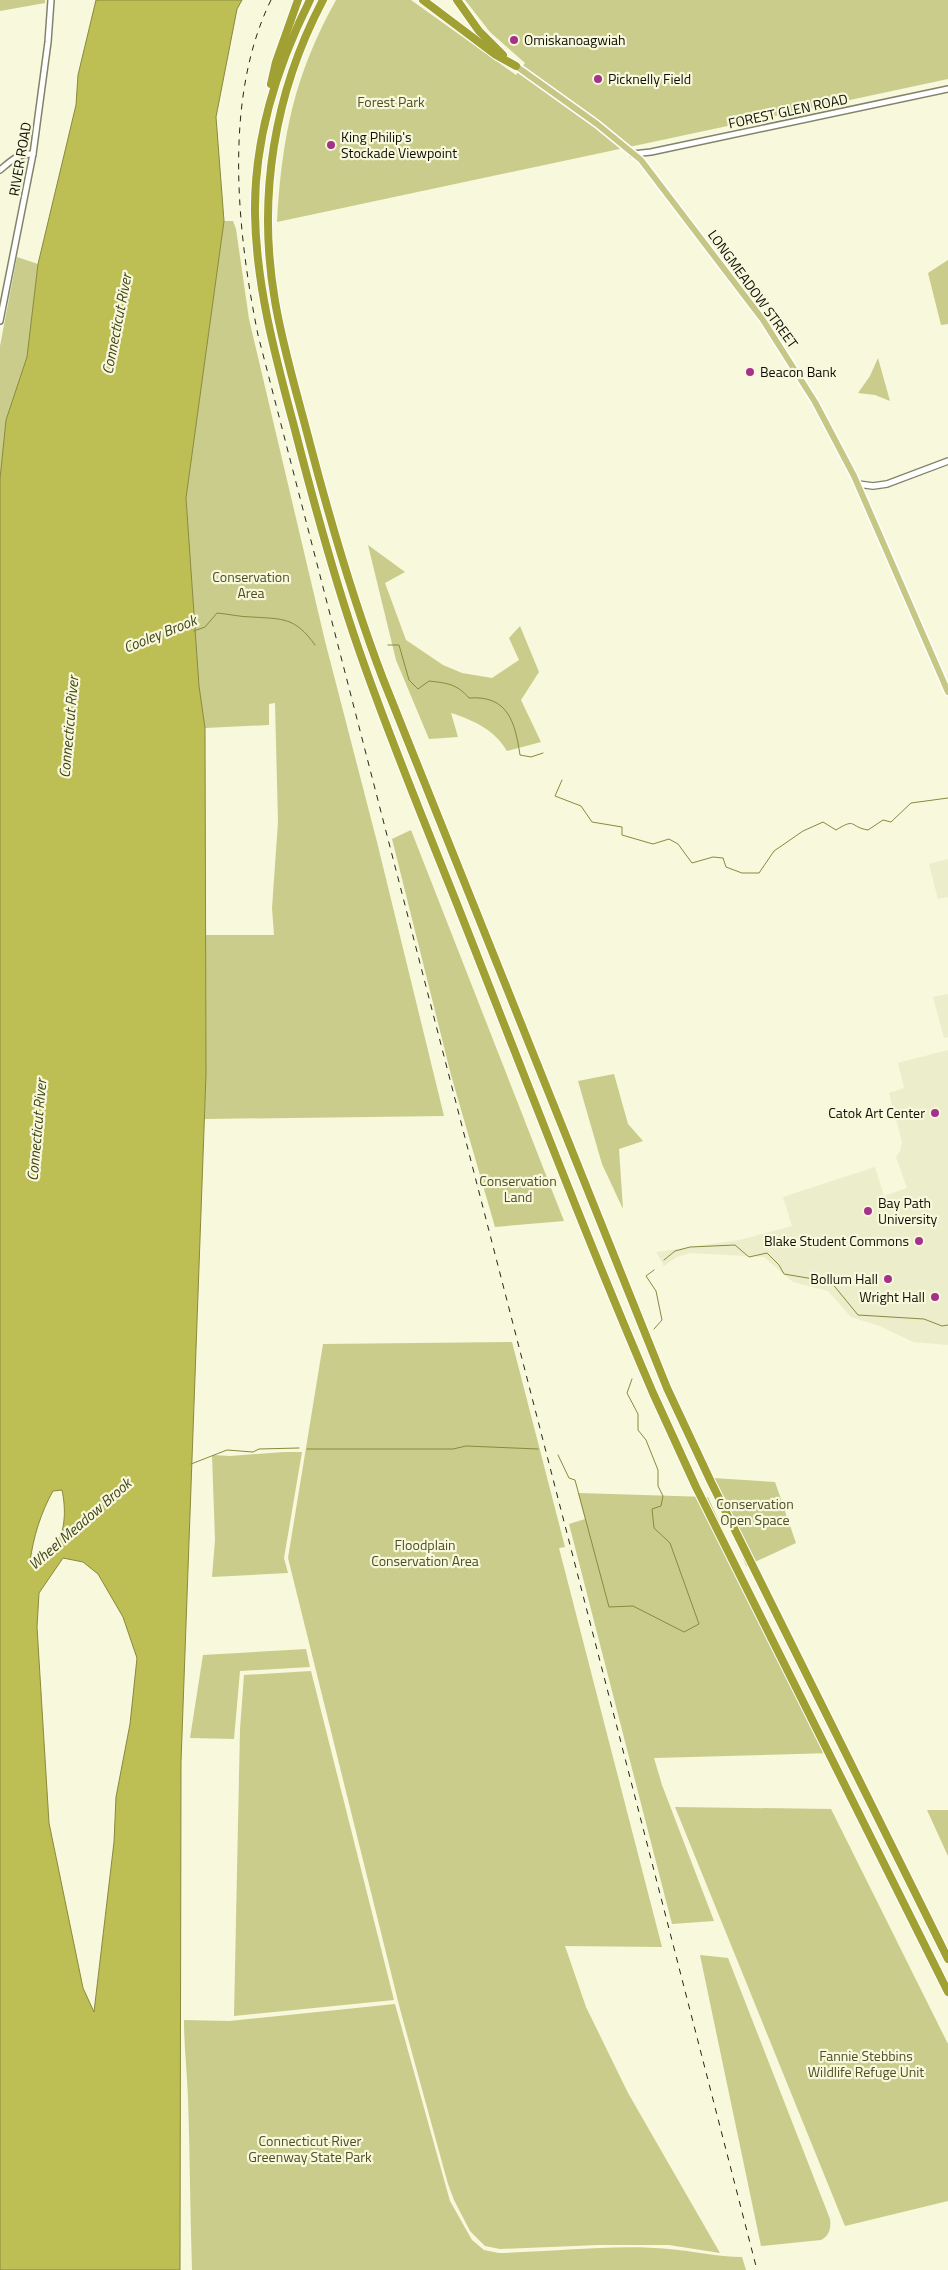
<svg xmlns="http://www.w3.org/2000/svg" width="948" height="2270" font-family="'Titillium Web',sans-serif">
  <style>
    .built { fill: #ecedca }
    .green { fill: #cacc8b }
    .water { fill: #bdbe54; stroke: #898a3d; fill-rule: evenodd }
    .lines { fill: none; stroke-linecap: round; stroke-linejoin: round }
    .stream { stroke: #898a3d; stroke-width: 1 }
    .tertiary-casing { stroke: #828369; stroke-width: 8 }
    .secondary-casing { stroke: #828369; stroke-width: 8 }
    .primary-casing { stroke: #fff; stroke-width: 9 }
    .motorway-casing { stroke: #fff; stroke-width: 10 }
    .tertiary { stroke: #fff; stroke-width: 5 }
    .secondary { stroke: #fff; stroke-width: 5.5 }
    .primary { stroke: #c7c785; stroke-width: 6 }
    .motorway { stroke: #a1a133; stroke-width: 8 }
    .rail { stroke: #26261c; stroke-width: 1; stroke-dasharray: 6 6; stroke-linecap: butt }
    .poi-dot { fill: #a5318a; stroke: #f7f8dc; stroke-width: 2 }
    .labels { text-anchor: middle; stroke-width: 4.5; stroke-linejoin: round; paint-order: stroke }
    .poi-label { font-size: 14px; fill: #0f0f06; stroke: #f7f8dc; text-anchor: start }
    .park-label { font-size: 14px; fill: #4f4f24; stroke: #f7f8dc }
    .street-label { font-size: 14px; fill: #0f0f06; stroke: #f7f8dc }
    .water-label { font-size: 15px; font-style: italic; fill: #444519; stroke: #f7f8dc }
  </style>
  <rect width="100%" height="100%" fill="#f7f8dc"/>
  <g class="built">
    <path d="M948 859V897L938 899 929 864Z"/>
    <path d="M948 994V1037L944 1038 933 997Z"/>
    <path d="M948 1050V1345L913 1342 880 1326 851 1317 828 1291 793 1282 764 1257 690 1253 677 1257 664 1266 656 1252 739 1240 792 1226 783 1197 875 1167 884 1196 907 1188 896 1157 900 1151 902 1142 889 1093 904 1088 898 1063Z"/>
  </g>
  <g class="green">
    <path d="M0 0H45V3L0 11Z"/>
    <path d="M336 0H411L516 75 525 63 490 32 465 0H948V79L277 222C282 136 294 76 336 0Z"/>
    <path d="M224 221H233L236 229 249 319 325 641 377 842 444 1116 205 1119 206 935H274L272 908 278 822 275 703 269 704V725L205 728 199 686 186 498Z"/>
    <path d="M17 257 38 264 27 357 6 420 0 479V346Z"/>
    <path d="M948 260V324L941 325 928 273Z"/>
    <path d="M878 358 890 401 875 395 858 393 870 376Z"/>
    <path d="M368 545 405 572 385 583 406 640 443 665 462 673 492 678 519 660 509 638 520 626 539 672 521 700 541 742 507 751C495 730 473 720 451 713L458 737 429 739 396 660Z"/>
    <path d="M411 830 564 1221 495 1227 451 1075 392 839Z"/>
    <path d="M614 1074 628 1124 643 1141 619 1149 623 1209 602 1164 578 1081Z"/>
    <path d="M512 1342 565 1547 559 1548 662 1947 565 1946 586 2007 628 2093 720 2253 669 2245H598L500 2249 485 2246 470 2231 454 2200 448 2184 400 2009 288 1558 323 1344Z"/>
    <path d="M284 1452H302L284 1558 288 1573 212 1577 215 1540 212 1455 230 1456Z"/>
    <path d="M713 1478 775 1482 796 1543 746 1566Z"/>
    <path d="M578 1493 708 1497 748 1585 832 1753 654 1758 662 1785 714 1921 672 1924 569 1524 585 1519Z"/>
    <path d="M306 1649 310 1667 240 1671 234 1739 190 1738 203 1655Z"/>
    <path d="M311 1671 394 2000 234 2016 240 1729 244 1675Z"/>
    <path d="M675 1807 831 1809 948 2044V2201L845 2226Z"/>
    <path d="M927 1810H948V1856Z"/>
    <path d="M700 1955 728 1958 830 2219C831 2228 830 2235 821 2240L761 2246Z"/>
    <path d="M395 2004 450 2201 472 2240 484 2250 499 2253C554 2252 615 2244 669 2249 694 2251 717 2257 742 2257L746 2270H192C190 2212 190 2155 188 2097 187 2071 184 2046 184 2020L229 2021Z"/>
  </g>
  <path class="water" d="M96 0H242L237 9 216 117 224 221 186 498 199 686 205 728 206 1074 181 1762 180 2270H0V479L6 420 27 357 38 264 76 105 78 75ZM62 1490C66 1509 66 1532 54 1548 50 1554 36 1558 30 1562 33 1538 41 1512 53 1491ZM63 1558 83 1562 98 1574 123 1617 137 1658 130 1724 116 1797 114 1842 94 2012 83 1988 49 1823 37 1627 39 1593Z"/>
  <g class="lines">
    <g class="stream">
      <path d="M194 631 205 627 217 613C229 614 240 617 252 617 283 619 295 617 315 645"/>
      <path d="M388 645H399L409 680 418 689 429 681C447 683 457 684 469 698 508 695 515 722 520 755L531 757 543 753"/>
      <path d="M562 780 555 796 581 806 592 822 622 827V835L653 844 669 839 678 844 692 863 713 857 723 858 726 867 742 873H759L774 851 803 831 823 822 836 830C857 817 849 827 868 830L883 820 891 822 911 803 948 798"/>
      <path d="M664 1260 675 1251 690 1247 735 1245 749 1257 767 1253 779 1265 784 1274 831 1282 858 1315 924 1319 942 1326 948 1325"/>
      <path d="M654 1270 646 1276 656 1291 662 1320 654 1329"/>
      <path d="M307 1449H453L466 1446 538 1449"/>
      <path d="M558 1455 569 1478 575 1480 609 1607 633 1606 684 1632 699 1624 670 1543 654 1528 652 1509 661 1506 663 1496 658 1486V1470L646 1440 638 1430V1414L627 1393 632 1379"/>
      <path d="M191 1464 227 1450 253 1452 259 1449 299 1448"/>
    </g>
    <g class="tertiary-casing">
      <g id="tertiary">
        <path d="M633 154 651 152 948 89"/>
        <path d="M0 170C11 161 18 153 33 154"/>
        <path d="M0 321 33 154 48 42 51 0"/>
      </g>
    </g>
    <g class="secondary-casing">
      <path id="secondary" d="M858 484 873 486 887 484 948 461"/>
    </g>
    <g class="primary-casing">
      <path id="primary" d="M516 66 597 124 641 160 763 320 815 402 854 476 948 692"/>
    </g>
    <g class="motorway-casing">
      <g id="motorway">
        <path d="M310 0C277 66 254 138 255 213 256 287 276 359 295 430 314 504 334 578 359 650 388 734 422 816 455 899 520 1064 583 1230 653 1393L696 1487 948 1992"/>
        <path d="M323 0C274 93 257 197 275 301 283 349 298 397 310 444 331 524 354 603 383 679L667 1388 711 1482 948 1959"/>
        <path d="M423 0 496 55 516 66"/>
        <path d="M457 0 479 31 503 55"/>
        <path d="M271 84 276 62 298 0"/>
      </g>
    </g>
    <use href="#tertiary" class="tertiary"/>
    <use href="#secondary" class="secondary"/>
    <use href="#primary" class="primary"/>
    <use href="#motorway" class="motorway"/>
    <path class="rail" d="M271 0C223 98 237 231 258 335L757 2270"/>
  </g>
  <g class="poi-dot">
    <circle cx="514" cy="40" r="5"/>
    <circle cx="598" cy="79" r="5"/>
    <circle cx="331" cy="145" r="5"/>
    <circle cx="750" cy="372" r="5"/>
    <circle cx="935" cy="1113" r="5"/>
    <circle cx="868" cy="1211" r="5"/>
    <circle cx="919" cy="1241" r="5"/>
    <circle cx="888" cy="1279" r="5"/>
    <circle cx="935" cy="1297" r="5"/>
  </g>
  <g class="labels">
    <g class="poi-label">
      <text x="524" y="45">Omiskanoagwiah</text>
      <text x="608" y="84">Picknelly Field</text>
      <text x="341" y="142">King Philip's<tspan x="341" dy="16">Stockade Viewpoint</tspan></text>
      <text x="760" y="377">Beacon Bank</text>
      <text x="925" y="1118" text-anchor="end">Catok Art Center</text>
      <text x="878" y="1208">Bay Path<tspan x="878" dy="16">University</tspan></text>
      <text x="909" y="1246" text-anchor="end">Blake Student Commons</text>
      <text x="878" y="1284" text-anchor="end">Bollum Hall</text>
      <text x="925" y="1302" text-anchor="end">Wright Hall</text>
    </g>
    <g class="park-label">
      <text x="391" y="107">Forest Park</text>
      <text x="251" y="582">Conservation<tspan x="251" dy="16">Area</tspan></text>
      <text x="518" y="1186">Conservation<tspan x="518" dy="16">Land</tspan></text>
      <text x="755" y="1509">Conservation<tspan x="755" dy="16">Open Space</tspan></text>
      <text x="425" y="1550">Floodplain<tspan x="425" dy="16">Conservation Area</tspan></text>
      <text x="866" y="2061">Fannie Stebbins<tspan x="866" dy="16">Wildlife Refuge Unit</tspan></text>
      <text x="310" y="2146">Connecticut River<tspan x="310" dy="16">Greenway State Park</tspan></text>
    </g>
    <g class="street-label">
      <text transform="translate(788 111) rotate(-12)" y="5">FOREST GLEN ROAD</text>
      <text transform="translate(20 159) rotate(-80)" y="5">RIVER ROAD</text>
      <text transform="translate(753 289) rotate(54)" y="5">LONGMEADOW STREET</text>
    </g>
    <g class="water-label">
      <text transform="translate(117 324) rotate(-79)" y="5">Connecticut River</text>
      <text transform="translate(160 634) rotate(-22)" y="5">Cooley Brook</text>
      <text transform="translate(69 727) rotate(-85)" y="5">Connecticut River</text>
      <text transform="translate(37 1130) rotate(-85)" y="5">Connecticut River</text>
      <text transform="translate(80 1524) rotate(-41)" y="5">Wheel Meadow Brook</text>
    </g>
  </g>
</svg>
